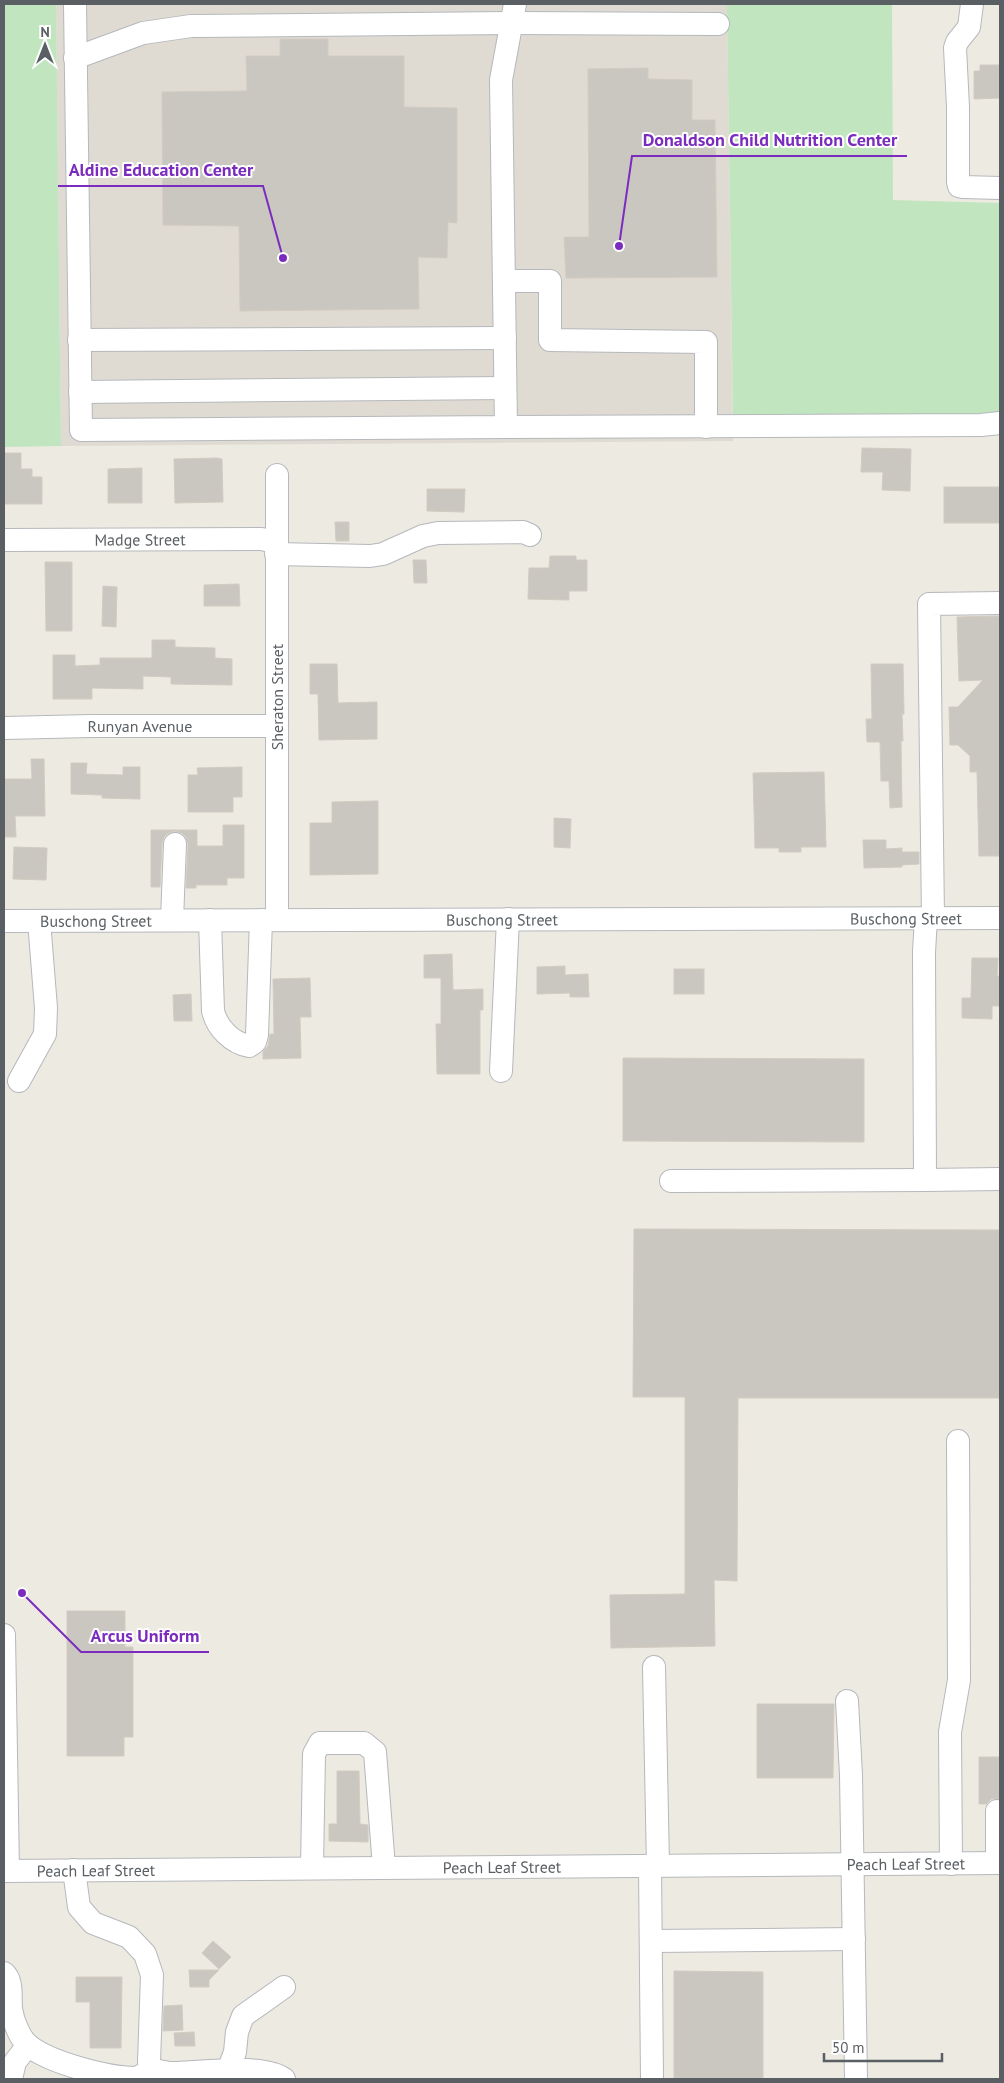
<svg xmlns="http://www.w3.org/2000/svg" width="1004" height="2083" font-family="'PT Sans',sans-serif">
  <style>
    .education { fill: #dfdbd3 }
    .green { fill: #c1e5be }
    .building { fill: #cac7c1; stroke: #d2cbc0 }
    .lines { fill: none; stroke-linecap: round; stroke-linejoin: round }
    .minor-casing { stroke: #b5b8bc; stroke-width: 24 }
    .minor { stroke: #fff; stroke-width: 22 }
    .labels { text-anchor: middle; stroke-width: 4; stroke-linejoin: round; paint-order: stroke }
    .street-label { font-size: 16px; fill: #5a5f63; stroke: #fff }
    .leader { fill: none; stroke: #7b2cbf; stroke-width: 2 }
    .callout-dot { fill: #7b2cbf; stroke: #fff; stroke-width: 2 }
    .callout-label { font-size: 18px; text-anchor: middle; font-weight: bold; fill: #7b2cbf; stroke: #fff; stroke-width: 4; stroke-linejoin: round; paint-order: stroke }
  </style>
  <rect width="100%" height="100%" fill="#edeae2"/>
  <path class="education" d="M56 4H727L733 441 61 446Z"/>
  <g class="green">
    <path d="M4 4H56L61 446 4 447Z"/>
    <path d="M727 4H892L893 200 1000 203V412L973 416 733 418Z"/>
  </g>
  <g class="building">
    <path d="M280 39H328V56H404V107L457 108V223L448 222 447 258 418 257 419 309 240 311 239 226 163 225 162 92 247 91 246 56H280Z"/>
    <path d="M980 65H1000V98L974 99V71H980Z"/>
    <path d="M648 68V79L692 80V120H715L717 277 566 278 564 237H589L588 69Z"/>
    <path d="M862 448 911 449 910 491 882 490 883 472H861Z"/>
    <path d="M4 453H21V469H32V477H42V504H4Z"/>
    <path d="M217 458 222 459 223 502 175 503 174 459Z"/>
    <path d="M142 468V503H108V469Z"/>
    <rect x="944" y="487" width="56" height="36"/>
    <path d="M427 489H465L464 512 427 511Z"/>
    <path d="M335 522H349V541H336Z"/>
    <path d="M550 556H576V560H587V591H569V600L528 599 529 568H549Z"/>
    <path d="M413 560H426L427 583H414Z"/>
    <path d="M45 562H72V631H46Z"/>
    <path d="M239 584 240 606H204V585Z"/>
    <path d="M103 586 117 587 116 627 102 626Z"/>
    <path d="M1000 616V856H979L977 772H970V756L958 745H950L949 707H958L983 680 959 681 957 617Z"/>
    <path d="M152 640H175V647L215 648V658L232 659V685L171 684V677L143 676V689L92 688V699H53V655H75V666L100 665V658H152Z"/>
    <path d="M310 664H337L338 703 377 702V739L319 740 318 694H310Z"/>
    <path d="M871 664H903L904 714H902L903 741H901L902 807 890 808 889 781H881L880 742H867L866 719H872Z"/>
    <path d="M31 759H44L45 816H15L16 837H4V779H32Z"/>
    <path d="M71 763H87L86 774 123 775V767H140V799L102 798V795L71 794Z"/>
    <path d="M242 767V797H233V812H188V775H198L197 768Z"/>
    <path d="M824 772 826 847H801V852H779V848H755L753 773Z"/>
    <path d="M378 801V874L310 875V823H332V802Z"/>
    <path d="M554 818 571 819 570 848 554 847Z"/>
    <path d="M223 825H244V878H227V885H196V888H186L188 844 186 837 182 833 175 831 168 833 164 837 162 843 160 887H151V830H197V846H223Z"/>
    <path d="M863 840H886V849L902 848V852H919V864L902 865V867L864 868Z"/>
    <path d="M14 847 47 848 46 880 13 879Z"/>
    <path d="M452 954 453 990 483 989V1010H480V1074H437L436 1024H441V978H424V955Z"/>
    <path d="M972 958H998L997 976H1000V1006H992V1019L962 1018V998H971Z"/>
    <path d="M565 966V975L588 974 589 997H570V993L537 994V967Z"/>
    <rect x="674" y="969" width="30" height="25"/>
    <path d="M310 978 311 1017H300L301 1058 263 1059V1052L268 1046 270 1034H274L273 979Z"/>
    <path d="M191 994 192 1021H174L173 995Z"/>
    <path d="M623 1058 864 1059V1142L623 1141Z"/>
    <path d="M634 1229 1000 1230V1398H738L737 1581 714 1580 715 1646 611 1648 610 1595 685 1594V1397H633Z"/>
    <path d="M67 1611H125V1647H133V1737H124V1756H67Z"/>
    <path d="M757 1704H834L833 1778H757Z"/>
    <path d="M979 1757H1000V1799H991L986 1804H979Z"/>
    <path d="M337 1771H359L360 1824 368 1825V1842L329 1841V1824H337Z"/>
    <path d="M213 1941 231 1957 219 1969 202 1953Z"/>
    <path d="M189 1970H219L209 1980V1987H190Z"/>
    <path d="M674 1971 763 1972V2079H674Z"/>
    <path d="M76 1977H122L121 2048H90V2002H76Z"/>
    <path d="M182 2005 183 2030 163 2031 164 2006Z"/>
    <path d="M194 2032 195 2046H175L174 2033Z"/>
  </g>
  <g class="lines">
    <g class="minor-casing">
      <g id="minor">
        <path d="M75 4 81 430 506 427 501 80 515 4"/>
        <path d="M972 4 969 27 957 42 955 48 958 107V182L959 186 963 187 1000 188"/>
        <path d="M75 58 143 33 191 26 512 23 718 24"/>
        <path d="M504 281H550V340L706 342V427"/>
        <path d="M79 340 505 338"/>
        <path d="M80 392 505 388"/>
        <path d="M506 427 981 425 1000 423"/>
        <path d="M277 475V920"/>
        <path id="s1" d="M4 540 262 539 276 543"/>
        <path d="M276 554 370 556 383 554 423 536 438 533 523 532 530 535"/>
        <path id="s2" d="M4 728 91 726H277"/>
        <path d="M926 918 924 952 925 1180 1000 1179"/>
        <path d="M933 918 929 604 1000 603"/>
        <path d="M172 920 175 844"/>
        <path d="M210 920 213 1011C217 1028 232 1043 249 1046L255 1042 257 1035 261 920"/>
        <path id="s3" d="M4 921 1000 918"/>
        <path d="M501 1071 508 919"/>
        <path d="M19 1081 45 1034 46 1008 39 921"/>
        <path d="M671 1181 925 1180"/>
        <path d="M4 1635 8 1871"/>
        <path d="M654 1667 658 1866"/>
        <path d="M847 1701 851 1775 856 2079"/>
        <path d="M997 1863V1811"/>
        <path d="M951 1864 950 1732 959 1680 958 1441"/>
        <path d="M650 1866 652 2079"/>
        <path d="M312 1868 314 1754 320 1743H364L375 1752 384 1867"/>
        <path d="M74 1870 79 1907 93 1923 129 1937 145 1954 152 1975 149 2062 153 2079"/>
        <path id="s4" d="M4 1871 1000 1863"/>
        <path d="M651 1941 854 1939"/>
        <path d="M4 1973C13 1981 10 1997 11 2009 13 2021 20 2039 29 2046 51 2063 108 2078 135 2078 141 2077 146 2072 152 2071 158 2070 166 2073 171 2073 200 2073 263 2063 284 2079"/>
        <path d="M228 2071 235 2052 237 2032 243 2016 284 1987"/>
        <path d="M11 2079 15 2062 28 2045"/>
      </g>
    </g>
    <use href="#minor" class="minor"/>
  </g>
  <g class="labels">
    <g class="street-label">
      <text dy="6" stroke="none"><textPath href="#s1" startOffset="136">Madge Street</textPath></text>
      <text transform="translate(277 697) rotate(-90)" y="6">Sheraton Street</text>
      <text dy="6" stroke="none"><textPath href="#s2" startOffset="136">Runyan Avenue</textPath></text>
      <text dy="6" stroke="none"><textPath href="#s3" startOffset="902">Buschong Street</textPath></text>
      <text dy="6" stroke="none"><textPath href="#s3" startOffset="498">Buschong Street</textPath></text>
      <text dy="6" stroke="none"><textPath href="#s3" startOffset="92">Buschong Street</textPath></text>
      <text dy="6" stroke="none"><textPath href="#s4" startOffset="902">Peach Leaf Street</textPath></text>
      <text dy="6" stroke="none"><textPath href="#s4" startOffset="498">Peach Leaf Street</textPath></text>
      <text dy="6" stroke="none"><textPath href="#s4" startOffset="92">Peach Leaf Street</textPath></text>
    </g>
  </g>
  <path class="leader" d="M619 246L632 156H907M283 258L263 186H58M22 1593L81 1652H209"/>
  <g class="callout-dot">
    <circle cx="619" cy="246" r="5"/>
    <circle cx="283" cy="258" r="5"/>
    <circle cx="22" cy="1593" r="5"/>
  </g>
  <g class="callout-label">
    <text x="770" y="146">Donaldson Child Nutrition Center</text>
    <text x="161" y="176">Aldine Education Center</text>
    <text x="145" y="1642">Arcus Uniform</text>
  </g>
  <rect width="1004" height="2083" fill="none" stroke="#5a5f63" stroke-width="10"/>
  <g transform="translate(45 45)" stroke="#ffffff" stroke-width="4" paint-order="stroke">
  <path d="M0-4L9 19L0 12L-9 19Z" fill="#5a5f63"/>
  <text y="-8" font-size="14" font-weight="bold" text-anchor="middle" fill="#5a5f63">N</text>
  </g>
  <path d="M824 2053v8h118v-8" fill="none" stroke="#5a5f63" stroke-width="2.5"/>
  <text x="832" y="2053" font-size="15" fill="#5a5f63" stroke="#ffffff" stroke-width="4" paint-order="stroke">50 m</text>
</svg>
